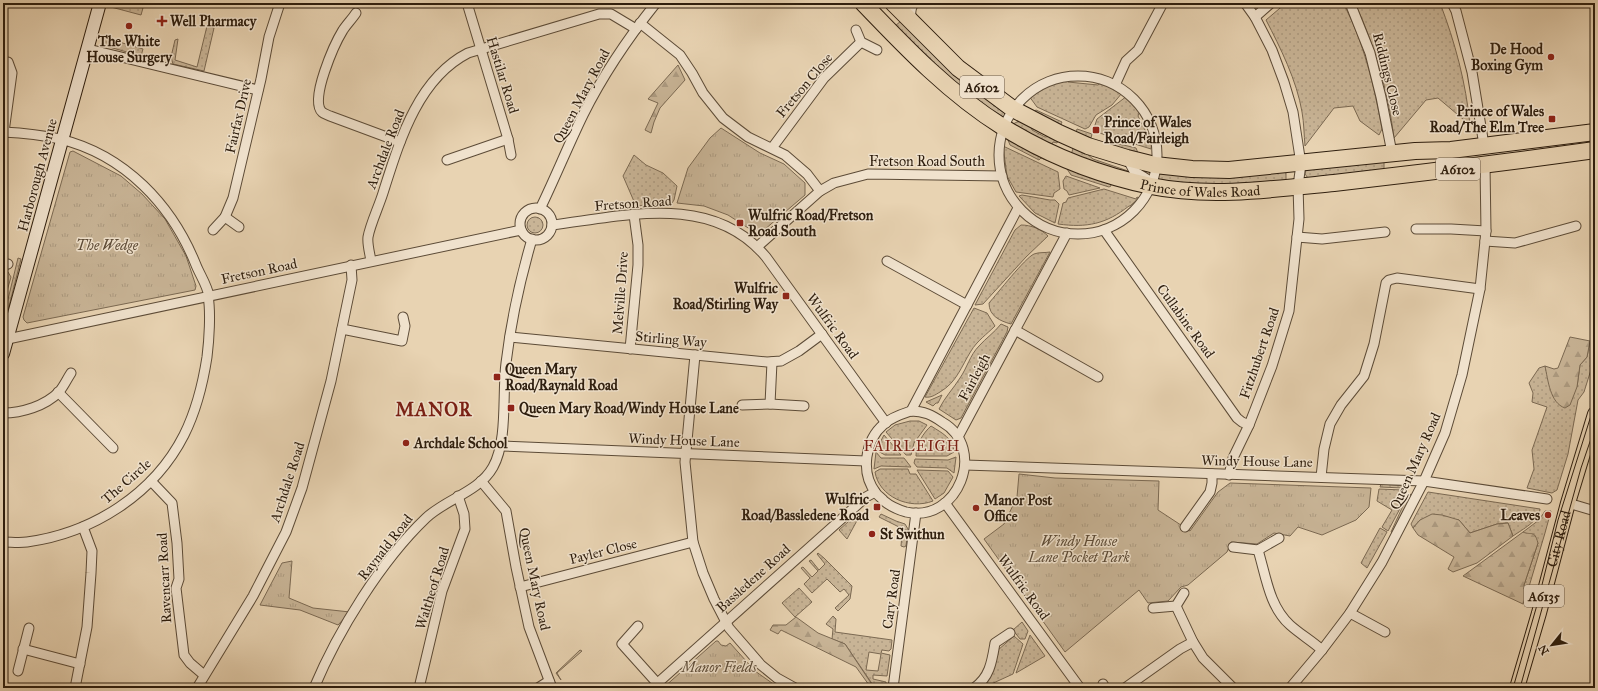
<svg xmlns="http://www.w3.org/2000/svg" width="1598" height="691" font-family="'IM FELL Great Primer',serif">
  <style>
    .grass { fill: url(#grass-dots); stroke: #7b6952; fill-rule: evenodd }
    .forest { fill: url(#forest-firs); stroke: #7b6952 }
    .park { fill: url(#park-tufts); stroke: #7b6952 }
    .lines { fill: none; stroke-linecap: round; stroke-linejoin: round }
    .street-casing { stroke: #5c4b37; stroke-width: 11 }
    .secondary-casing { stroke: #2e1e0e; stroke-width: 14 }
    .primary-casing { stroke: #2e1e0e; stroke-width: 16 }
    .highway-casing { stroke: #2e1e0e; stroke-width: 18 }
    .street { stroke: #f0e2cd; stroke-width: 9 }
    .secondary { stroke: #f0e2cd; stroke-width: 12 }
    .primary { stroke: #e8d3b2; stroke-width: 14 }
    .highway { stroke: #e8d3b2; stroke-width: 16 }
    .tram { stroke: #2e1e0e; stroke-width: 1 }
    .poi-dot { fill: #8f2418; stroke: #f0e2cd; stroke-width: 1.5 }
    .labels { text-anchor: middle; stroke-width: 3; stroke-linejoin: round; paint-order: stroke }
    .shield { fill: #f0e2cd; stroke: #685947; stroke-width: 1 }
    .shield-label { font-size: 13px; font-weight: bold; fill: #2e1e0e }
    .poi-label { font-size: 14px; font-weight: bold; fill: #2e1e0e; stroke: #f0e2cd; text-anchor: start }
    .street-label { font-size: 14px; fill: #2e1e0e; stroke: #f0e2cd }
    .park-label { font-size: 14px; font-style: italic; fill: #5c4b37; stroke: #f0e2cd }
    .neighbourhood-label { font-size: 15px; letter-spacing: 1px; fill: #7a1f14; stroke: #f0e2cd }
    .district-label { font-size: 18px; font-weight: bold; letter-spacing: 1px; fill: #7a1f14; stroke: #f0e2cd }
  </style>
  <defs>
    <pattern id="grass-dots" width="8" height="8" patternUnits="userSpaceOnUse"><rect width="8" height="8" fill="#c8b496"/><path d="M2 2h.1M6 6h.1" fill="none" stroke="#ac9a80" stroke-width="1.8" stroke-linecap="round"/></pattern>
    <pattern id="forest-firs" width="22" height="20" patternUnits="userSpaceOnUse"><rect width="22" height="20" fill="#c8b496"/><path d="M5 1l3.5 6h-7zM16 11l3.5 6h-7z" fill="#ac9a80"/></pattern>
    <pattern id="park-tufts" width="24" height="20" patternUnits="userSpaceOnUse"><rect width="24" height="20" fill="#c8b496"/><path d="M3 7l-1-3M5 7V3M7 7l1-3M15 17l-1-3M17 17v-4M19 17l1-3" fill="none" stroke="#ac9a80"/></pattern>
  </defs>
  <rect width="100%" height="100%" fill="#e8d3b2"/>
  <filter id="stains"><feTurbulence type="fractalNoise" baseFrequency=".005" numOctaves="4"/><feColorMatrix values="0 0 0 0 .2 0 0 0 0 .09 0 0 0 0 .02 0 0 0 .5 -.17"/></filter>
  <radialGradient id="worn" r=".72"><stop offset=".6" stop-color="#630" stop-opacity="0"/><stop offset="1" stop-color="#630" stop-opacity=".3"/></radialGradient>
  <g class="grass">
    <path d="M112 3H126L143 8 141 15 111 7Z"/>
    <path d="M1286 3H1343C1364 42 1374 86 1382 129L1379 135 1360 121 1353 106 1334 108 1305 146C1304 135 1304 123 1302 112 1297 81 1280 47 1266 20Z"/>
    <path d="M1355 3H1440C1455 42 1466 83 1470 125L1438 98 1426 100 1394 138C1388 91 1375 46 1355 3Z"/>
    <path d="M902 20 1008 112 1002 120 987 111 894 27Z"/>
    <path d="M207 26 214 28 204 71 173 64 171 57 175 40 178 39 175 60 197 67Z"/>
    <path d="M102 37 143 49 141 56 102 45Z"/>
    <path d="M1067 79 1068 82 1098 85 1102 82 1122 93 1112 105 1096 115 1089 127 1085 129 1037 107 1029 96C1041 88 1053 83 1067 79Z"/>
    <path d="M1127 96 1140 111 1138 116 1146 132 1150 135 1152 141 1151 149 1093 131 1097 119Z"/>
    <path d="M1036 110 1062 122 1060 126 1033 112Z"/>
    <path d="M1019 121H1024L1031 124 1032 130 1045 137 1052 136 1059 139 1057 143 1053 142 1051 146 1011 125Z"/>
    <path d="M1077 129 1092 134 1091 138 1076 133Z"/>
    <path d="M1009 139 1057 164 1041 158 1039 160 1010 145 1008 140Z"/>
    <path d="M1111 142 1136 148 1138 153 1110 146Z"/>
    <path d="M1074 145 1081 149 1093 159 1131 172 1130 175 1071 155Z"/>
    <path d="M1003 146 1058 172 1060 189 1054 193 1053 197 1016 192 1007 176Z"/>
    <path d="M634 155 646 165 663 173 677 186 674 200 672 203 636 206 623 176Z"/>
    <path d="M1384 161V169L1308 178 1305 174 1306 170Z"/>
    <path d="M1065 166 1110 183 1111 186 1109 187 1071 175Z"/>
    <path d="M1158 170 1283 172 1286 173V180L1205 186 1155 179Z"/>
    <path d="M1066 176 1100 188 1069 195 1067 191 1064 189 1063 181Z"/>
    <path d="M1104 189 1136 199 1137 197 1139 198 1130 206H1129C1106 224 1087 228 1058 224L1063 203 1066 202 1068 198Z"/>
    <path d="M1022 195 1050 200H1055L1059 204 1055 223 1035 213 1019 196Z"/>
    <circle cx="535" cy="225" r="8"/>
    <path d="M1021 225C1031 225 1041 229 1048 236L1026 257 983 304 975 305 1015 230Z"/>
    <path d="M1050 252 1011 324C1000 321 989 316 989 303 997 294 1025 258 1034 254 1039 252 1045 253 1050 252Z"/>
    <path d="M18 258 21 259 5 322 3 320Z"/>
    <path d="M3 271 8 272 11 277 3 305Z"/>
    <path d="M974 308 987 313 995 326C987 334 977 341 971 351 961 367 957 382 940 392 935 395 931 398 925 397Z"/>
    <path d="M1001 324 1008 327 1007 332 961 418 956 420 939 409C945 397 953 389 960 378 967 368 970 355 979 346 986 338 994 333 1001 324Z"/>
    <path d="M1590 341 1595 343V357L1584 392 1578 400 1568 454 1557 490 1552 493 1527 488 1534 469 1532 450 1547 407 1532 402 1533 393 1529 383 1539 368 1545 366 1553 396 1577 387 1580 365 1587 357Z"/>
    <path d="M942 395 938 403H936L933 406 926 402Z"/>
    <path d="M910 421H919L927 425 914 443 911 455H906L886 432 895 425Z"/>
    <path d="M931 426C942 433 953 438 954 452L947 456H916C916 445 923 433 931 426Z"/>
    <path d="M884 435 901 455H885L876 450Z"/>
    <path d="M876 452 881 458H904L911 467 881 466 874 469Z"/>
    <path d="M956 457 954 473 947 468 917 467 914 463 915 459 948 460Z"/>
    <path d="M880 469H908L910 474H916L933 501C910 510 879 497 875 472Z"/>
    <path d="M917 470 948 471 953 477 944 493 935 499Z"/>
    <path d="M1381 484 1405 486 1403 488 1380 487Z"/>
    <path d="M1379 489 1403 490 1405 494 1403 503 1388 531 1382 527 1392 510 1377 501Z"/>
    <path d="M1428 492 1540 509C1539 521 1523 529 1513 536L1508 523 1497 524 1470 533 1459 520H1420L1413 528 1411 524Z"/>
    <path d="M1411 494 1410 499 1393 533 1391 532 1407 497Z"/>
    <path d="M1545 511H1551L1545 533 1528 590 1524 589V585L1538 543 1523 532 1539 520Z"/>
    <path d="M858 513 860 515 847 539 839 530Z"/>
    <path d="M881 514 896 521 905 524 908 529 906 546 904 547 901 546 902 534 905 530 903 527 901 528 879 517Z"/>
    <path d="M1380 528 1387 532 1367 568 1361 563Z"/>
    <path d="M818 553 824 558 852 586 850 599 838 611 835 608 849 595 844 589 840 592 827 579 812 593 804 584 810 578 801 568 803 567 812 577 818 571 809 561 811 560 819 570 825 564 817 554Z"/>
    <path d="M799 588 812 602 795 617 782 603Z"/>
    <path d="M833 616 836 619 835 632 892 640 891 649 889 651 882 650 881 653 890 655 887 676 873 675V679L886 682V688H875L845 644 832 639 833 629 826 624ZM869 652 881 654 878 671 866 670Z"/>
    <path d="M1022 622 1028 631 1025 639H1020L1013 630Z"/>
    <path d="M1030 635 1045 656 1016 673Z"/>
    <path d="M1014 636 1023 644 1013 674 989 685 983 684 998 650Z"/>
    <path d="M580 650 582 651 557 673 561 680 556 673Z"/>
  </g>
  <g class="forest">
    <path d="M678 65 685 80 660 108 654 122 651 133 645 130 658 103 648 99Z"/>
    <path d="M1570 337 1590 341 1587 357 1580 365 1577 387 1570 405 1565 408C1550 403 1548 380 1545 366L1554 369 1558 368Z"/>
    <path d="M1432 514 1442 515 1459 520 1470 533 1497 524 1508 523 1513 536 1477 563 1453 572 1448 569 1454 557 1418 535 1413 528 1420 520Z"/>
    <path d="M1523 532C1532 536 1534 529 1538 543L1524 585V589L1528 590 1523 604 1463 576Z"/>
    <path d="M796 617 818 633 845 644 871 683 869 685 856 667 781 630 778 634 770 630 773 625H786Z"/>
  </g>
  <g class="park">
    <path d="M721 128 760 153 784 164 805 183V195L764 230 756 233 728 215 704 206 677 203 688 168 710 138Z"/>
    <path d="M73 151 121 176 142 194 165 219 186 256 196 286 195 290 27 323 24 320 23 317 70 152Z"/>
    <path d="M1019 474 1055 478 1159 481 1158 510 1190 531 1218 492 1230 483 1371 488 1369 507 1356 520 1322 535 1298 527 1290 536 1274 533 1257 544 1231 542 1227 552 1188 585 1181 587 1168 601 1148 603 1139 590 1065 652 984 539 1004 524 1017 497Z"/>
    <path d="M292 561 289 598 313 608 350 612 338 625 300 610 260 605 282 563Z"/>
    <path d="M716 641H718L721 645 726 646 730 643 755 671 779 688H663Z"/>
  </g>
  <g class="lines">
    <g class="street-casing">
      <g id="street">
        <path d="M467 3 508 139 511 155"/>
        <path d="M1350 3 1370 53 1381 97 1392 153"/>
        <path d="M1452 3 1456 11 1472 72 1484 145"/>
        <path d="M356 13C352 19 347 24 343 30 335 43 309 100 322 112 324 114 328 115 330 116L400 142"/>
        <path d="M1255 17 1271 3"/>
        <path d="M911 22C911 15 909 7 915 3"/>
        <path d="M640 23 680 55 692 73 703 93 723 118 748 137 785 155 807 174 820 191"/>
        <path d="M856 30 861 42 877 50"/>
        <path d="M88 49 258 90"/>
        <circle cx="1078" cy="155" r="79"/>
        <path d="M1116 83 1126 61 1138 50 1163 3"/>
        <path d="M3 132C22 133 42 135 60 139 125 155 172 205 196 265 200 275 207 285 209 296"/>
        <path d="M4 132 12 73 8 62"/>
        <path d="M772 148 824 78 861 42"/>
        <path d="M1127 158 1134 171 1147 179 1150 185"/>
        <path d="M447 160 508 139"/>
        <circle cx="536" cy="224" r="16"/>
        <path d="M540 209C555 178 568 146 583 115 603 75 628 38 656 3"/>
        <path d="M225 217 239 227"/>
        <path d="M552 225C625 216 712 192 766 257L886 423"/>
        <path d="M1416 229H1451L1486 231"/>
        <path d="M213 230 225 217 233 198 261 79 269 37 280 3"/>
        <path d="M1104 230 1237 418 1242 422 1249 425"/>
        <path d="M1297 237 1322 239 1385 232"/>
        <path d="M1485 241 1515 243 1576 226"/>
        <path d="M757 247 820 191 834 183 868 174 1002 176"/>
        <path d="M371 261C370 254 367 244 368 237 370 225 379 206 383 193 399 143 417 79 468 53L599 14H611L636 29"/>
        <path d="M887 261 967 305"/>
        <path d="M3 265 8 264"/>
        <path d="M342 329 402 341 405 326 403 317"/>
        <path d="M1015 330 1098 377"/>
        <path d="M510 337 767 362 781 361 799 351 822 334"/>
        <path d="M3 340 521 230"/>
        <path d="M630 349 638 265V245L634 215"/>
        <path d="M695 355 685 462 693 542 703 573 714 599 729 628 761 665 777 678 795 688"/>
        <path d="M58 392 113 448"/>
        <path d="M770 404 804 406"/>
        <path d="M742 405 770 404 772 362"/>
        <path d="M911 411C924 411 932 415 942 422 988 448 958 524 906 512 899 510 890 506 884 501 882 498 878 496 876 493 860 473 865 440 884 424 892 417 902 414 911 411Z"/>
        <path d="M911 411 1018 208"/>
        <path d="M3 413C22 413 45 406 59 392 64 386 67 379 71 373"/>
        <path d="M958 437 1067 233"/>
        <path d="M501 446 866 461"/>
        <path d="M965 465 1424 481 1547 499"/>
        <path d="M1229 475 1233 458 1249 425 1272 366 1289 311 1299 219 1298 186 1301 164 1293 112 1284 82 1272 50 1255 17 1245 3"/>
        <path d="M1321 477 1324 449 1330 424 1341 405 1364 376 1374 344 1386 283 1389 280 1397 278 1480 289"/>
        <path d="M151 481 172 503 177 543 179 579 176 588 184 655 190 663 204 675"/>
        <path d="M481 481 506 511 516 567 529 627 552 688"/>
        <path d="M945 503 1080 688"/>
        <path d="M1568 503 1595 511"/>
        <path d="M1185 527 1210 492 1212 483V474"/>
        <path d="M3 542C11 542 19 543 27 542 93 533 154 494 184 435 196 411 203 383 207 357 209 341 211 312 208 296"/>
        <path d="M1233 547 1258 550 1279 538"/>
        <path d="M1258 550C1266 576 1269 606 1290 625 1300 634 1312 641 1322 650"/>
        <path d="M520 587 693 542"/>
        <path d="M1176 606 1193 642"/>
        <path d="M1153 608 1176 606 1184 593"/>
        <path d="M1350 613 1385 632"/>
        <path d="M638 626 622 644 657 683"/>
        <path d="M23 649 80 664"/>
        <path d="M18 671 29 628"/>
        <path d="M1103 684 1105 688"/>
        <path d="M75 688 87 627 91 573 92 551 83 527"/>
        <path d="M197 688 253 596 286 532 302 488 331 381 352 280 351 265"/>
        <path d="M314 688C338 631 381 561 426 518 446 499 479 492 493 467 508 440 502 394 506 363 511 321 520 280 532 239"/>
        <path d="M419 688 442 591 465 529 464 514 458 496"/>
        <path d="M538 688 549 681"/>
        <path d="M652 688 866 497 875 492"/>
        <path d="M893 688 916 513"/>
        <path d="M974 688C990 677 992 661 995 643L1010 633"/>
        <path d="M1125 688 1180 649 1193 642 1203 658 1233 688"/>
        <path d="M1290 688 1322 650 1350 613 1382 562 1424 481 1445 433 1462 375 1480 289 1486 231 1485 165"/>
      </g>
    </g>
    <g class="secondary-casing">
      <path id="secondary" d="M3 354 100 3"/>
    </g>
    <g class="primary-casing">
      <g id="primary">
        <path id="s1" d="M1517 688 1539 613 1568 503 1595 414"/>
      </g>
    </g>
    <g class="highway-casing">
      <g id="highway">
        <path id="s2" d="M863 3C906 48 950 94 1003 127 1048 155 1099 175 1151 186 1209 198 1275 189 1334 183 1421 173 1508 162 1595 150"/>
        <path d="M893 3 958 68 1013 109 1059 133 1088 146 1127 158 1155 165 1192 169 1229 170 1415 151 1451 150 1595 132"/>
      </g>
    </g>
    <use href="#street" class="street"/>
    <use href="#secondary" class="secondary"/>
    <use href="#primary" class="primary"/>
    <use href="#highway" class="highway"/>
    <g class="tram">
      <path d="M1513 688 1537 605 1558 520 1595 403"/>
      <path d="M1520 688 1581 468 1595 427"/>
    </g>
  </g>
  <g class="poi-dot">
    <path d="M160 15h4v4h4v4h-4v4h-4v-4h-4v-4h4z"/>
    <circle cx="129" cy="26" r="4"/>
    <circle cx="1551" cy="57" r="4"/>
    <rect x="1548" y="115" width="8" height="8" rx="2"/>
    <rect x="1092" y="126" width="8" height="8" rx="2"/>
    <rect x="736" y="219" width="8" height="8" rx="2"/>
    <rect x="782" y="292" width="8" height="8" rx="2"/>
    <rect x="493" y="373" width="8" height="8" rx="2"/>
    <rect x="507" y="404" width="8" height="8" rx="2"/>
    <circle cx="406" cy="443" r="4"/>
    <rect x="873" y="503" width="8" height="8" rx="2"/>
    <circle cx="976" cy="508" r="4"/>
    <circle cx="1548" cy="515" r="4"/>
    <circle cx="872" cy="534" r="4"/>
  </g>
  <g class="labels">
    <g class="shield">
      <rect x="960" y="76" width="44" height="22" rx="3"/>
      <rect x="1436" y="158" width="44" height="22" rx="3"/>
      <rect x="1524" y="585" width="40" height="22" rx="3"/>
    </g>
    <g class="shield-label">
      <text x="982" y="92">A6102</text>
      <text x="1458" y="174">A6102</text>
      <text x="1544" y="601">A6135</text>
    </g>
    <g class="poi-label">
      <text x="170" y="26">Well Pharmacy</text>
      <text x="129" y="46" text-anchor="middle">The White<tspan x="129" dy="16">House Surgery</tspan></text>
      <text x="1543" y="54" text-anchor="end">De Hood<tspan x="1543" dy="16">Boxing Gym</tspan></text>
      <text x="1544" y="116" text-anchor="end">Prince of Wales<tspan x="1544" dy="16">Road/The Elm Tree</tspan></text>
      <text x="1104" y="127">Prince of Wales<tspan x="1104" dy="16">Road/Fairleigh</tspan></text>
      <text x="748" y="220">Wulfric Road/Fretson<tspan x="748" dy="16">Road South</tspan></text>
      <text x="778" y="293" text-anchor="end">Wulfric<tspan x="778" dy="16">Road/Stirling Way</tspan></text>
      <text x="505" y="374">Queen Mary<tspan x="505" dy="16">Road/Raynald Road</tspan></text>
      <text x="519" y="413">Queen Mary Road/Windy House Lane</text>
      <text x="414" y="448">Archdale School</text>
      <text x="869" y="504" text-anchor="end">Wulfric<tspan x="869" dy="16">Road/Bassledene Road</tspan></text>
      <text x="984" y="505">Manor Post<tspan x="984" dy="16">Office</tspan></text>
      <text x="1540" y="520" text-anchor="end">Leaves</text>
      <text x="880" y="539">St Swithun</text>
    </g>
    <g class="street-label">
      <text transform="translate(1388 74) rotate(76)" y="5">Riddings Close</text>
      <text transform="translate(503 75) rotate(73)" y="5">Hastilar Road</text>
      <text transform="translate(804 85) rotate(-50)" y="5">Fretson Close</text>
      <text transform="translate(581 96) rotate(-62)" y="5">Queen Mary Road</text>
      <text transform="translate(238 116) rotate(-77)" y="5">Fairfax Drive</text>
      <text transform="translate(385 149) rotate(-69)" y="5">Archdale Road</text>
      <text x="927" y="166">Fretson Road South</text>
      <text transform="translate(37 175) rotate(-75)" y="5">Harborough Avenue</text>
      <text dy="5" stroke="none"><textPath href="#s2" startOffset="397">Prince of Wales Road</textPath></text>
      <text transform="translate(633 203) rotate(-4)" y="5">Fretson Road</text>
      <text transform="translate(259 271) rotate(-12)" y="5">Fretson Road</text>
      <text transform="translate(620 293) rotate(-86)" y="5">Melville Drive</text>
      <text transform="translate(1186 321) rotate(54)" y="5">Cullabine Road</text>
      <text transform="translate(833 326) rotate(54)" y="5">Wulfric Road</text>
      <text transform="translate(671 339) rotate(5)" y="5">Stirling Way</text>
      <text transform="translate(1259 353) rotate(-71)" y="5">Fitzhubert Road</text>
      <text transform="translate(974 377) rotate(-62)" y="5">Fairleigh</text>
      <text transform="translate(684 440) rotate(2)" y="5">Windy House Lane</text>
      <text transform="translate(1257 461) rotate(1)" y="5">Windy House Lane</text>
      <text transform="translate(1415 461) rotate(-66)" y="5">Queen Mary Road</text>
      <text transform="translate(126 481) rotate(-41)" y="5">The Circle</text>
      <text transform="translate(287 482) rotate(-72)" y="5">Archdale Road</text>
      <text dy="5" stroke="none"><textPath href="#s1" startOffset="155">City Road</textPath></text>
      <text transform="translate(385 547) rotate(-52)" y="5">Raynald Road</text>
      <text transform="translate(603 551) rotate(-14)" y="5">Payler Close</text>
      <text transform="translate(164 578) rotate(-93)" y="5">Ravencarr Road</text>
      <text transform="translate(753 578) rotate(-42)" y="5">Bassledene Road</text>
      <text transform="translate(535 579) rotate(78)" y="5">Queen Mary Road</text>
      <text transform="translate(1024 587) rotate(54)" y="5">Wulfric Road</text>
      <text transform="translate(432 588) rotate(-73)" y="5">Waltheof Road</text>
      <text transform="translate(891 599) rotate(-82)" y="5">Cary Road</text>
    </g>
    <g class="park-label">
      <text x="107" y="250">The Wedge</text>
      <text x="1079" y="546">Windy House<tspan x="1079" dy="16">Lane Pocket Park</tspan></text>
      <text x="719" y="672">Manor Fields</text>
    </g>
    <g class="neighbourhood-label">
      <text x="912" y="451">FAIRLEIGH</text>
    </g>
    <g class="district-label">
      <text x="434" y="416">MANOR</text>
    </g>
  </g>
  <rect width="1598" height="691" fill="none" stroke="#e8d3b2" stroke-width="16"/>
  <rect x="4" y="4" width="1590" height="683" fill="none" stroke="#2e1e0e" stroke-width="2"/>
  <rect x="8" y="8" width="1582" height="675" fill="none" stroke="#2e1e0e"/>
  <g transform="translate(1552 645) rotate(240)" stroke="#f0e2cd" stroke-width="3" paint-order="stroke">
  <path d="M0-3L7 15L0 10L-7 15Z" fill="#2e1e0e"/>
  <text y="-6" font-size="11" font-weight="bold" text-anchor="middle" fill="#2e1e0e">N</text>
  </g>
  <rect width="100%" height="100%" filter="url(#stains)"/>
  <rect width="100%" height="100%" fill="url(#worn)"/>
</svg>
